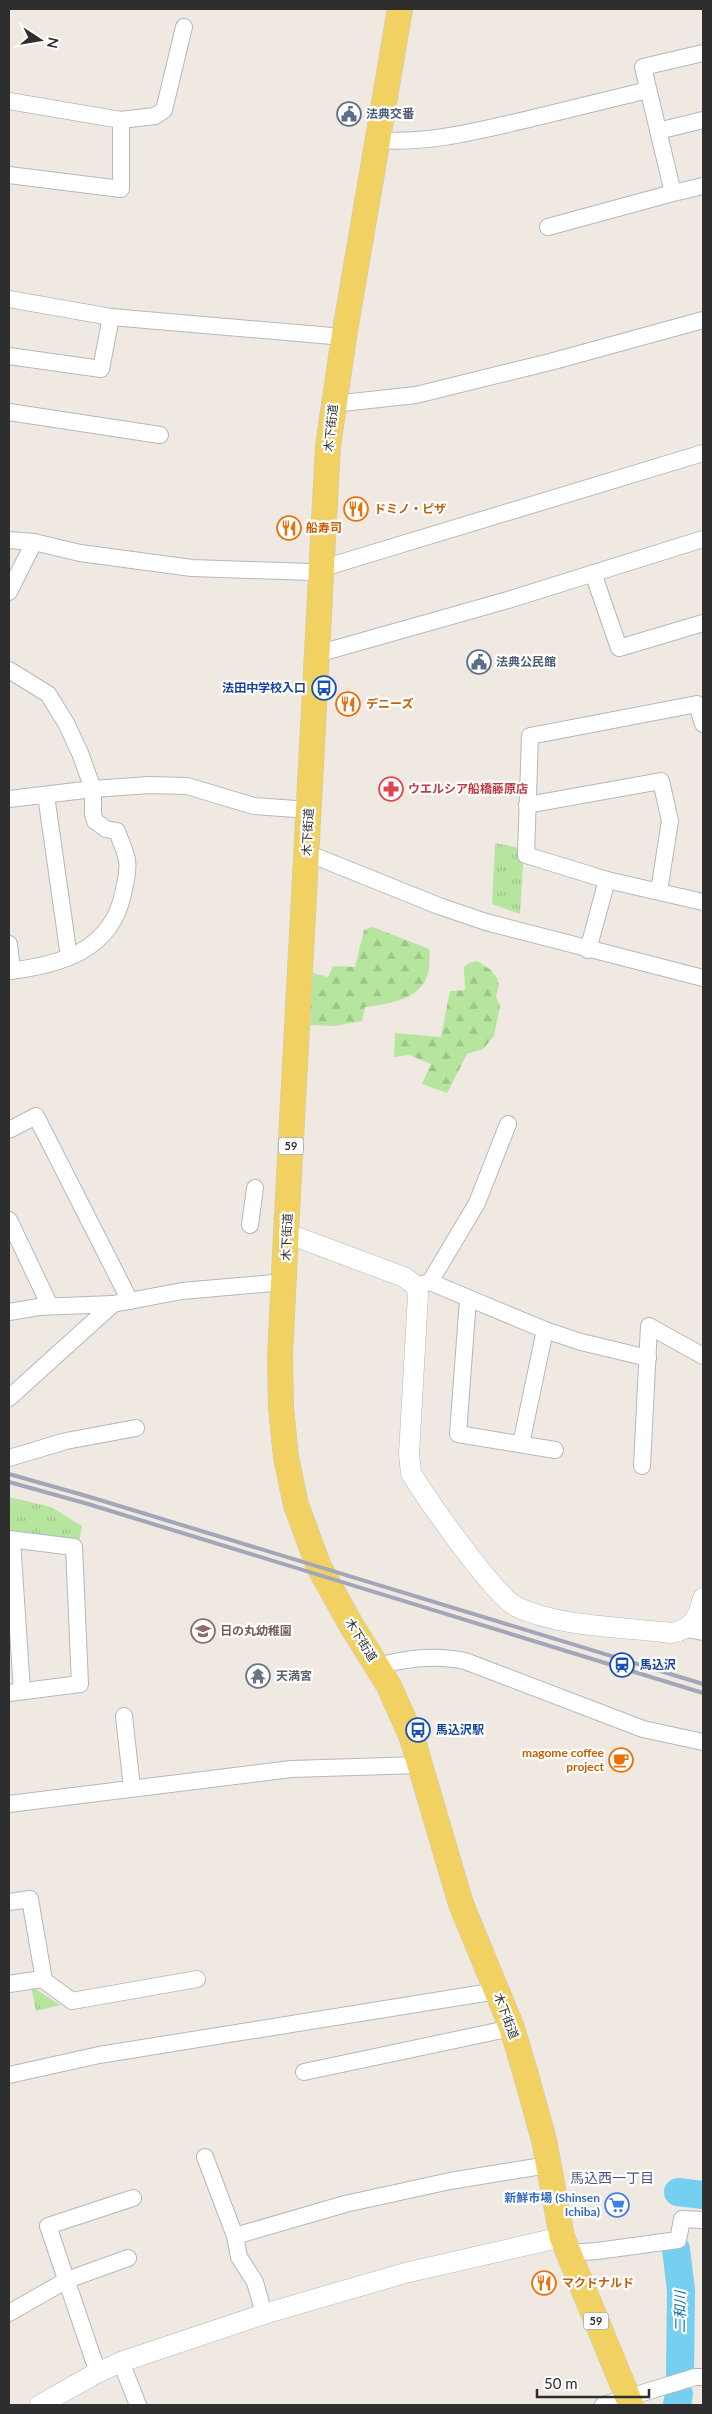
<svg xmlns="http://www.w3.org/2000/svg" width="712" height="2414" font-family="Lato,'Noto Sans JP',sans-serif">
  <style>
    .forest { fill: url(#forest-firs) }
    .park { fill: url(#park-tufts) }
    .lines { fill: none; stroke-linecap: round; stroke-linejoin: round }
    .river { stroke: #75cff0; stroke-width: 28 }
    .minor-casing { stroke: #b4b7c1; stroke-width: 18 }
    .tertiary-casing { stroke: #b4b7c1; stroke-width: 21 }
    .primary-casing { stroke: #c9c9c9; stroke-width: 26 }
    .minor { stroke: #fff; stroke-width: 16 }
    .tertiary { stroke: #fff; stroke-width: 20 }
    .primary { stroke: #f2d163; stroke-width: 25 }
    .rail { stroke: #a3a6b8; stroke-width: 4 }
    .labels { text-anchor: middle; stroke-width: 4.5; stroke-linejoin: round; paint-order: stroke }
    .shield { fill: #fff; stroke: #6d6d6d; stroke-width: 1 }
    .shield-label { font-size: 11px; font-weight: bold; fill: #2e2e2e }
    .service-label { font-size: 12px; font-weight: bold; fill: #4e5e75; stroke: #fff; text-anchor: start }
    .street-label { font-size: 12px; fill: #2e2e2e; stroke: #fff }
    .food-label { font-size: 12px; font-weight: bold; fill: #c56008; stroke: #fff; text-anchor: start }
    .transit-label { font-size: 12px; font-weight: bold; fill: #164399; stroke: #fff; text-anchor: start }
    .health-label { font-size: 12px; font-weight: bold; fill: #be3a42; stroke: #fff; text-anchor: start }
    .education-label { font-size: 12px; font-weight: bold; fill: #785e54; stroke: #fff; text-anchor: start }
    .worship-label { font-size: 12px; font-weight: bold; fill: #5b616d; stroke: #fff; text-anchor: start }
    .shop-label { font-size: 12px; font-weight: bold; fill: #366cbe; stroke: #fff; text-anchor: end }
    .neighbourhood-label { font-size: 14px; fill: #4d5680; stroke: #fff }
    .water-label { font-size: 14px; font-style: italic; fill: #0d6fa3; stroke: #fff }
  </style>
  <defs>
    <pattern id="forest-firs" width="22" height="20" patternUnits="userSpaceOnUse" patternTransform="scale(1.25)"><rect width="22" height="20" fill="#b6e59e"/><path d="M5 1l3.5 6h-7zM16 11l3.5 6h-7z" fill="#9dc588"/></pattern>
    <pattern id="park-tufts" width="24" height="20" patternUnits="userSpaceOnUse" patternTransform="scale(1.25)"><rect width="24" height="20" fill="#b6e59e"/><path d="M3 7l-1-3M5 7V3M7 7l1-3M15 17l-1-3M17 17v-4M19 17l1-3" fill="none" stroke="#9dc588"/></pattern>
  </defs>
  <rect width="100%" height="100%" fill="#efe9e1"/>
  <g class="forest">
    <path d="M373 927 429 949C435 996 402 1002 365 1007L362 1021 335 1026 310 1025 313 973 328 977 333 966 355 967 364 930Z"/>
    <path d="M477 961 491 970 497 978 499 986 496 997 500 1006 494 1036 483 1049 467 1054 447 1093 422 1084 431 1064 409 1055 394 1057 395 1033 441 1037 450 991 465 990 464 967 469 963Z"/>
  </g>
  <g class="park">
    <path d="M495 843 524 849 520 914 492 904Z"/>
    <path d="M9 1497 51 1507 82 1526 79 1542 9 1533Z"/>
    <path d="M31 1986 60 2005 36 2011Z"/>
  </g>
  <g class="lines">
    <g class="river">
      <path d="M678 2192 703 2195"/>
      <path d="M676 2249 681 2290 680 2375"/>
      <path d="M677 2405 679 2394"/>
    </g>
    <g class="minor-casing">
      <g id="minor">
        <path d="M703 53 643 67 673 193 703 186"/>
        <path d="M9 101 121 120V189L9 175"/>
        <path d="M121 120 155 116 164 110 184 27"/>
        <path d="M658 131 703 120"/>
        <path d="M378 140C428 144 477 131 525 120 566 110 607 100 648 90"/>
        <path d="M548 227 673 193"/>
        <path d="M9 299 111 317 344 337"/>
        <path d="M9 356 101 369 111 317"/>
        <path d="M333 404 416 395 550 362 703 320"/>
        <path d="M9 412 160 435"/>
        <path d="M9 540 34 542 80 553 192 568 310 572 703 453"/>
        <path d="M593 573 619 648 703 623"/>
        <path d="M9 592 34 542"/>
        <path d="M317 654 508 600 703 539"/>
        <path d="M9 670 48 694 66 723 80 753 93 789V814L95 821 106 829 117 831C120 840 125 850 127 860 129 871 125 883 123 894 111 951 60 965 9 971"/>
        <path d="M703 724 697 704 530 736 526 855 607 880 703 902"/>
        <path d="M46 795 69 957"/>
        <path d="M9 799 93 789 149 785 187 786 254 806 309 810"/>
        <path d="M527 805 661 781 670 821 659 891"/>
        <path d="M307 853 439 906 486 922 703 978"/>
        <path d="M9 944 12 971"/>
        <path d="M588 950 607 880"/>
        <path d="M9 1130 36 1116 130 1301"/>
        <path d="M9 1220 50 1306"/>
        <path d="M250 1225 255 1188"/>
        <path d="M430 1282 477 1203 508 1124"/>
        <path d="M416 1286 430 1282 545 1330 581 1342 648 1358"/>
        <path d="M468 1299 458 1434 555 1450"/>
        <path d="M9 1312 39 1307 113 1304 182 1291 285 1282"/>
        <path d="M9 1398 113 1304"/>
        <path d="M521 1444 545 1330"/>
        <path d="M9 1458 66 1441 136 1428"/>
        <path d="M642 1466 649 1326 703 1356"/>
        <path d="M9 1539 74 1547 80 1684 9 1693"/>
        <path d="M12 1540 22 1691"/>
        <path d="M687 1629 703 1632"/>
        <path d="M377 1666C406 1659 434 1654 465 1661L643 1729 703 1742"/>
        <path d="M124 1716 132 1788"/>
        <path d="M9 1804 291 1769 420 1765"/>
        <path d="M9 1902 30 1899 44 1980"/>
        <path d="M9 1984 42 1979 72 2001 197 1979"/>
        <path d="M304 2072 512 2028"/>
        <path d="M9 2075 99 2055 497 1991"/>
        <path d="M205 2157 235 2236 239 2257 255 2282 264 2314"/>
        <path d="M235 2236 345 2204 450 2181 548 2165"/>
        <path d="M567 2253 597 2251 678 2240 682 2219 703 2220"/>
        <path d="M9 2313 67 2280 128 2258"/>
        <path d="M121 2362 138 2405"/>
        <path d="M98 2373 48 2226 133 2198"/>
        <path d="M603 2405 695 2377H703"/>
      </g>
    </g>
    <g class="tertiary-casing">
      <g id="tertiary">
        <path d="M286 1233 404 1277 416 1286 418 1295 409 1454 411 1473C426 1498 495 1597 517 1607 559 1627 625 1627 671 1633 693 1629 698 1618 703 1598"/>
        <path d="M40 2405 93 2375 121 2362 264 2314 405 2273 562 2237"/>
      </g>
    </g>
    <g class="primary-casing">
      <path id="primary" d="M400 9 344 337 328 446 286 1233 280 1357 281 1408 286 1457 296 1505 319 1567 350 1623 389 1686 412 1738 461 1904 512 2028 526 2075 544 2140 562 2237 631 2405"/>
    </g>
    <use href="#minor" class="minor"/>
    <use href="#tertiary" class="tertiary"/>
    <use href="#primary" class="primary"/>
    <g class="rail">
      <path d="M9 1474 90 1497 703 1684"/>
      <path d="M9 1482 88 1504 703 1693"/>
    </g>
  </g>
  <defs>
    <g id="civic-ring" transform="scale(1.25)"><circle r="9.5" fill="#fff" stroke="#5c6f8a" stroke-width="1.5"/><path d="M-.6-6.5H3V-4.5H.6V-3L4-1V1h2V6H-6V1h2V-1L-.6-3ZM-1.2 2.5V6h2.4V2.5Z" fill="#5c6f8a"/></g>
    <g id="restaurant-ring" transform="scale(1.25)"><circle r="9.5" fill="#fff" stroke="#e8710a" stroke-width="1.5"/><path d="M-5-6h1v4h1v-4h1v4h1v-4h1v5L-1.5 .5V6h-2V.5L-5-1ZM5-6V6H3V1.5H1.5Q1.5-4 5-6Z" fill="#e8710a"/></g>
    <g id="bus-ring" transform="scale(1.25)"><circle r="9.5" fill="#fff" stroke="#1a4fb4" stroke-width="1.5"/><path d="M-5-6H5V4H4V6H2V4H-2V6H-4V4H-5ZM-3.5-4V0h7V-4ZM-3.5 1.2v1.5H-2V1.2ZM2 1.2v1.5H3.5V1.2Z" fill="#1a4fb4"/></g>
    <g id="pharmacy-ring" transform="scale(1.25)"><circle r="9.5" fill="#fff" stroke="#e0444e" stroke-width="1.5"/><path d="M-2-6h4v4h4v4h-4v4h-4v-4h-4v-4h4Z" fill="#e0444e"/></g>
    <g id="school-ring" transform="scale(1.25)"><circle r="9.5" fill="#fff" stroke="#8d6e63" stroke-width="1.5"/><path d="M0-5L7-2L0 1L-7-2ZM-4 1L0 2.5L4 1V4Q0 6-4 4Z" fill="#8d6e63"/></g>
    <g id="station-ring" transform="scale(1.25)"><circle r="9.5" fill="#fff" stroke="#1a4fb4" stroke-width="1.5"/><path d="M-3-6H3Q5-6 5-4V2Q5 4 3 4L4.5 6H3L1.5 4h-3L-3 6H-4.5L-3 4Q-5 4-5 2V-4Q-5-6-3-6ZM-3.5-4v3h7v-3ZM-3.5 1v1.5H-2V1ZM2 1v1.5H3.5V1Z" fill="#1a4fb4"/></g>
    <g id="temple-ring" transform="scale(1.25)"><circle r="9.5" fill="#fff" stroke="#6b7280" stroke-width="1.5"/><path d="M0-6L5-2H3V0L6.5 2.5H4V6H1.5V3h-3V6H-4V2.5H-6.5L-3 0V-2H-5Z" fill="#6b7280"/></g>
    <g id="cafe-ring" transform="scale(1.25)"><circle r="9.5" fill="#fff" stroke="#e8710a" stroke-width="1.5"/><path d="M-5.5-4.5H6V0H3Q3 3.5 0 3.5H-2.5Q-5.5 3.5-5.5 0ZM3-3.2v2h1.7v-2ZM-6 4.5H4V6H-6Z" fill="#e8710a"/></g>
    <g id="supermarket-ring" transform="scale(1.25)"><circle r="9.5" fill="#fff" stroke="#3f7fe0" stroke-width="1.5"/><path d="M-6-5.5h2.5l.6 2H6L4.5 2H-2.5L-4.4-4H-6ZM-1.5 3.2a1.3 1.3 0 1 0 .1 0ZM3 3.2a1.3 1.3 0 1 0 .1 0Z" fill="#3f7fe0"/></g>
  </defs>
  <g fill-rule="evenodd">
    <use href="#civic-ring" x="349" y="114"/>
    <use href="#restaurant-ring" x="356" y="509"/>
    <use href="#restaurant-ring" x="289" y="528"/>
    <use href="#civic-ring" x="479" y="662"/>
    <use href="#bus-ring" x="324" y="688"/>
    <use href="#restaurant-ring" x="348" y="704"/>
    <use href="#pharmacy-ring" x="391" y="789"/>
    <use href="#school-ring" x="203" y="1631"/>
    <use href="#station-ring" x="622" y="1665"/>
    <use href="#temple-ring" x="258" y="1676"/>
    <use href="#bus-ring" x="418" y="1730"/>
    <use href="#cafe-ring" x="621" y="1760"/>
    <use href="#supermarket-ring" x="617" y="2205"/>
    <use href="#restaurant-ring" x="544" y="2283"/>
  </g>
  <g class="labels">
    <g class="shield">
      <rect x="278.5" y="1137.5" width="25" height="17" rx="4"/>
      <rect x="583.5" y="2312.5" width="25" height="17" rx="4"/>
    </g>
    <g class="shield-label">
      <text x="291" y="1150">59</text>
      <text x="596" y="2325">59</text>
    </g>
    <g class="service-label">
      <text x="366" y="118">法典交番</text>
      <text x="496" y="666">法典公民館</text>
    </g>
    <g class="street-label">
      <text transform="translate(331 428) rotate(-84)" y="4">木下街道</text>
      <text transform="translate(308 832) rotate(-87)" y="4">木下街道</text>
      <text transform="translate(287 1237) rotate(-88)" y="4">木下街道</text>
      <text transform="translate(361 1640) rotate(58)" y="4">木下街道</text>
      <text transform="translate(506 2016) rotate(69)" y="4">木下街道</text>
    </g>
    <g class="food-label">
      <text x="374" y="513">ドミノ・ピザ</text>
      <text x="306" y="532">船寿司</text>
      <text x="366" y="708">デニーズ</text>
      <text x="604" y="1757" text-anchor="end">magome coffee<tspan x="604" dy="14">project</tspan></text>
      <text x="562" y="2287">マクドナルド</text>
    </g>
    <g class="transit-label">
      <text x="306" y="692" text-anchor="end">法田中学校入口</text>
      <text x="640" y="1669">馬込沢</text>
      <text x="436" y="1734">馬込沢駅</text>
    </g>
    <g class="health-label">
      <text x="408" y="793">ウエルシア船橋藤原店</text>
    </g>
    <g class="education-label">
      <text x="220" y="1635">日の丸幼稚園</text>
    </g>
    <g class="worship-label">
      <text x="276" y="1680">天満宮</text>
    </g>
    <g class="shop-label">
      <text x="600" y="2202">新鮮市場 (Shinsen<tspan x="600" dy="14">Ichiba)</tspan></text>
    </g>
    <g class="neighbourhood-label">
      <text x="612" y="2183">馬込西一丁目</text>
    </g>
    <g class="water-label">
      <text transform="translate(680 2312) rotate(-90)" y="5">二和川</text>
    </g>
  </g>
  <rect width="712" height="2414" fill="none" stroke="#2e2e2e" stroke-width="20"/>
  <g transform="translate(40 40) rotate(102)" stroke="#ffffff" stroke-width="4" paint-order="stroke">
  <path d="M0-4L9 19L0 12L-9 19Z" fill="#2e2e2e"/>
  <text y="-8" font-size="14" font-weight="bold" text-anchor="middle" fill="#2e2e2e">N</text>
  </g>
  <path d="M537 2389v8h112v-8" fill="none" stroke="#2e2e2e" stroke-width="2.5"/>
  <text x="544" y="2389" font-size="15" fill="#2e2e2e" stroke="#ffffff" stroke-width="4" paint-order="stroke">50 m</text>
</svg>
